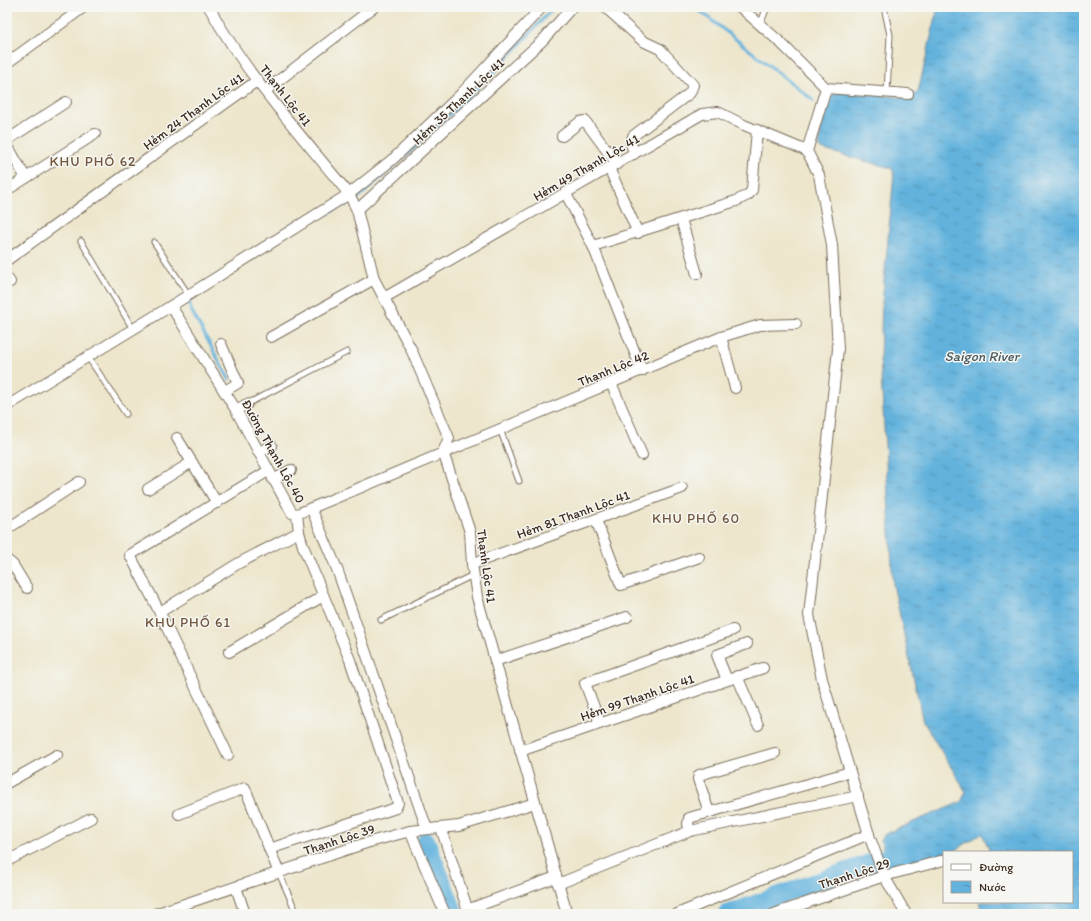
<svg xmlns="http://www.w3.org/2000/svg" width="1091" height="921" font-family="Itim,sans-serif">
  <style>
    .water { fill: url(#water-ripples); stroke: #4e6e7e }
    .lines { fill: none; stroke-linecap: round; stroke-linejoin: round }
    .stream { stroke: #62b2dd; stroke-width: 3 }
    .river { stroke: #62b2dd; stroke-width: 18 }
    .lane-casing { stroke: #796c5b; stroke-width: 7 }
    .street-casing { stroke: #796c5b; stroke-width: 12 }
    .lane { stroke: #fff; stroke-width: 5 }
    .street { stroke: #fff; stroke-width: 10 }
    .labels { text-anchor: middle; stroke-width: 3; stroke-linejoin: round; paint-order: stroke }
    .street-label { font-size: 13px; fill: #3b2a1e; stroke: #f6f6f2 }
    .neighbourhood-label { font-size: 14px; letter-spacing: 1px; fill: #72573e; stroke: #f6f6f2 }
    .water-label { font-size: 14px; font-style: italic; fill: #495a61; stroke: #f6f6f2 }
  </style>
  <defs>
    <pattern id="water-ripples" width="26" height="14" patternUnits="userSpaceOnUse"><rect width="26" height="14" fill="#62b2dd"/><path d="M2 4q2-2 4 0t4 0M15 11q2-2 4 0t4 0" fill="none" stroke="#5291b3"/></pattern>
  </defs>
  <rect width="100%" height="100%" fill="#f6f6f2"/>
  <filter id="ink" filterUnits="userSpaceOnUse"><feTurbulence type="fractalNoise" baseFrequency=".025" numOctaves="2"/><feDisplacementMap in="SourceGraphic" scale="8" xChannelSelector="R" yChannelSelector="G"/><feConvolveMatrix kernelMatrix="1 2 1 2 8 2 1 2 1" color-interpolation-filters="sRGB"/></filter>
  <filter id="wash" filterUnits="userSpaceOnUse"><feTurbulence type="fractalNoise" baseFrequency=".012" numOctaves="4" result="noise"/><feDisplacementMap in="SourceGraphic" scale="16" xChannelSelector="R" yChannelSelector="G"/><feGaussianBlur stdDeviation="0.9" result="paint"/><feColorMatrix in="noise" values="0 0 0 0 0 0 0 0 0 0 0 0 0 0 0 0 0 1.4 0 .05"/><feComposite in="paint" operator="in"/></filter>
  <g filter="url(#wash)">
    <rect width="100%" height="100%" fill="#ede6cc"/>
    <path class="water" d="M938 7H1084V914H985L979 902H1072V852H988L989 849 982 833 953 852H944V856L896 870 889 867 881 841 885 834 961 802 966 792 923 721 893 584 880 357 882 304 894 173 891 168 824 150 819 147 821 127 831 96 839 92 909 98 918 92Z"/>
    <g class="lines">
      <g class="stream">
        <path d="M695 7 813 100"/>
        <path d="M324 215 358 198 424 139 494 72 554 7"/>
        <path d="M192 297 189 301 191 310 229 379"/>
      </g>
      <g class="river">
        <path d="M426 840 455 914"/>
        <path d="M727 914 909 849"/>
      </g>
    </g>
  </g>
  <g filter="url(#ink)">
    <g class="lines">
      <g class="lane-casing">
        <g id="lane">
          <path d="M884 7 890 35 887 92"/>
          <path d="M760 25 767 7"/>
          <path d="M81 241 133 329"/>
          <path d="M154 242 188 294"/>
          <path d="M88 357 126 414"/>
          <path d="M247 404 347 352"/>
          <path d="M500 429 519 481"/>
          <path d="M381 620 473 575"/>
          <path d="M279 873 297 914"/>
          <path d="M557 914 566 910"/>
        </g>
      </g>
      <g class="street-casing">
        <g id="street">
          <path d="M209 7C246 75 300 134 349 194L357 210 374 279 411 349 449 438 443 452 470 532 472 564 477 597 567 914"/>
          <path d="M605 7 643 41 660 49 693 85 690 93 633 136 631 143 634 154"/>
          <path d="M740 7 781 43 826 88 908 94"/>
          <path d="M7 63 84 7"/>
          <path d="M826 88 807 151 819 175 832 245 838 349 809 615 822 679 870 838 884 876 906 914"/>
          <path d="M265 91 374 7"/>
          <path d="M562 136 580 122 585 121 617 164"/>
          <path d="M7 140 66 102"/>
          <path d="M7 145 26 178"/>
          <path d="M609 168 638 233"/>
          <path d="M7 190 95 134"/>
          <path d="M566 194 593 246 736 201 748 195 752 190 757 130"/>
          <path d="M357 210 543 40 572 7"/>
          <path d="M681 219 697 274"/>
          <path d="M593 246 642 371"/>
          <path d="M7 260 258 80"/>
          <path d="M7 278 10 282"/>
          <path d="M384 298 702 114 718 112 744 125 807 151"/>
          <path d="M171 306 349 194 393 159 461 94 542 7"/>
          <path d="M271 337 374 279"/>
          <path d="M721 337 735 388"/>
          <path d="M221 344 238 383 225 391"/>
          <path d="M611 383 642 455"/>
          <path d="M7 406 171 306 236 410 292 513 297 514 721 337 760 325 796 324"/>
          <path d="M236 410 247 404"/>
          <path d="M177 438 217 503"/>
          <path d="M258 452 272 446"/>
          <path d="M273 480 291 470"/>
          <path d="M148 489 192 462"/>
          <path d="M311 508 337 569 427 829"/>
          <path d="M596 520 621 585 699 557"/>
          <path d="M7 529 79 482"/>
          <path d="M7 560 13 565 27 588"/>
          <path d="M472 564 682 488"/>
          <path d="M160 612 239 563 299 532"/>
          <path d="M229 652 323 596"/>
          <path d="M495 661 627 617"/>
          <path d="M737 676 758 725"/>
          <path d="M727 680 717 655 747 644"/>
          <path d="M600 723 585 683 733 630"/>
          <path d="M520 751 763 668"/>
          <path d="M228 755 157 607 130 555 268 471"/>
          <path d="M7 783 57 755"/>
          <path d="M709 812 698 779 699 775 775 753"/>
          <path d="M179 814 245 788 279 873"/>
          <path d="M441 828 469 914"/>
          <path d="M410 831 445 914"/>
          <path d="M690 831 688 824 689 818 850 772"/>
          <path d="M269 849 396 808 398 803 350 660 303 546 299 532 297 514"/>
          <path d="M7 861 91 818"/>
          <path d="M558 884 690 831 858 796"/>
          <path d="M236 887 245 914"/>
          <path d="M467 910 556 877"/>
          <path d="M155 914 366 843 410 831 459 826 535 803"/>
          <path d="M677 914 869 834"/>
          <path d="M774 914 884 876 944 860"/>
        </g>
      </g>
      <use href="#lane" class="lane"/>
      <use href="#street" class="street"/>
    </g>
  </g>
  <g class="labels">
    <g class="street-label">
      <text transform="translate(286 95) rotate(52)" y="5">Thạnh Lộc 41</text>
      <text transform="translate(458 101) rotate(-43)" y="5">Hẻm 35 Thạnh Lộc 41</text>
      <text transform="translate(193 111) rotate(-36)" y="5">Hẻm 24 Thạnh Lộc 41</text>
      <text transform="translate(586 167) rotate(-30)" y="5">Hẻm 49 Thạnh Lộc 41</text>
      <text transform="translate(613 368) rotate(-22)" y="5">Thạnh Lộc 42</text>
      <text transform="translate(274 451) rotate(61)" y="5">Đường Thạnh Lộc 40</text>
      <text transform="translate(573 514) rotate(-20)" y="5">Hẻm 81 Thạnh Lộc 41</text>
      <text transform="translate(487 566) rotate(82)" y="5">Thạnh Lộc 41</text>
      <text transform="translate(637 697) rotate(-19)" y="5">Hẻm 99 Thạnh Lộc 41</text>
      <text transform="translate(339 839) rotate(-18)" y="5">Thạnh Lộc 39</text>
      <text transform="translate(854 873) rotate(-18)" y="5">Thạnh Lộc 29</text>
    </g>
    <g class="neighbourhood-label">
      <text x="93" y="166">KHU PHỐ 62</text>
      <text x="696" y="523">KHU PHỐ 60</text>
      <text x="188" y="627">KHU PHỐ 61</text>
    </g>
    <g class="water-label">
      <text x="982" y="361">Saigon River</text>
    </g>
  </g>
  <rect width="1091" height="921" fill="none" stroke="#f6f6f2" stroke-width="24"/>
  <rect x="943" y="851" width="130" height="52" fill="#f6f6f2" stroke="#aba49d"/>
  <rect x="951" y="864" width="20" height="6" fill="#ffffff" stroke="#aba49d"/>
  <text x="979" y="871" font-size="12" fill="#3b2a1e">Đường</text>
  <rect x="951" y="881" width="20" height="12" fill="url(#water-ripples)" stroke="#aba49d"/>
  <text x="979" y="891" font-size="12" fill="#3b2a1e">Nước</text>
</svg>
